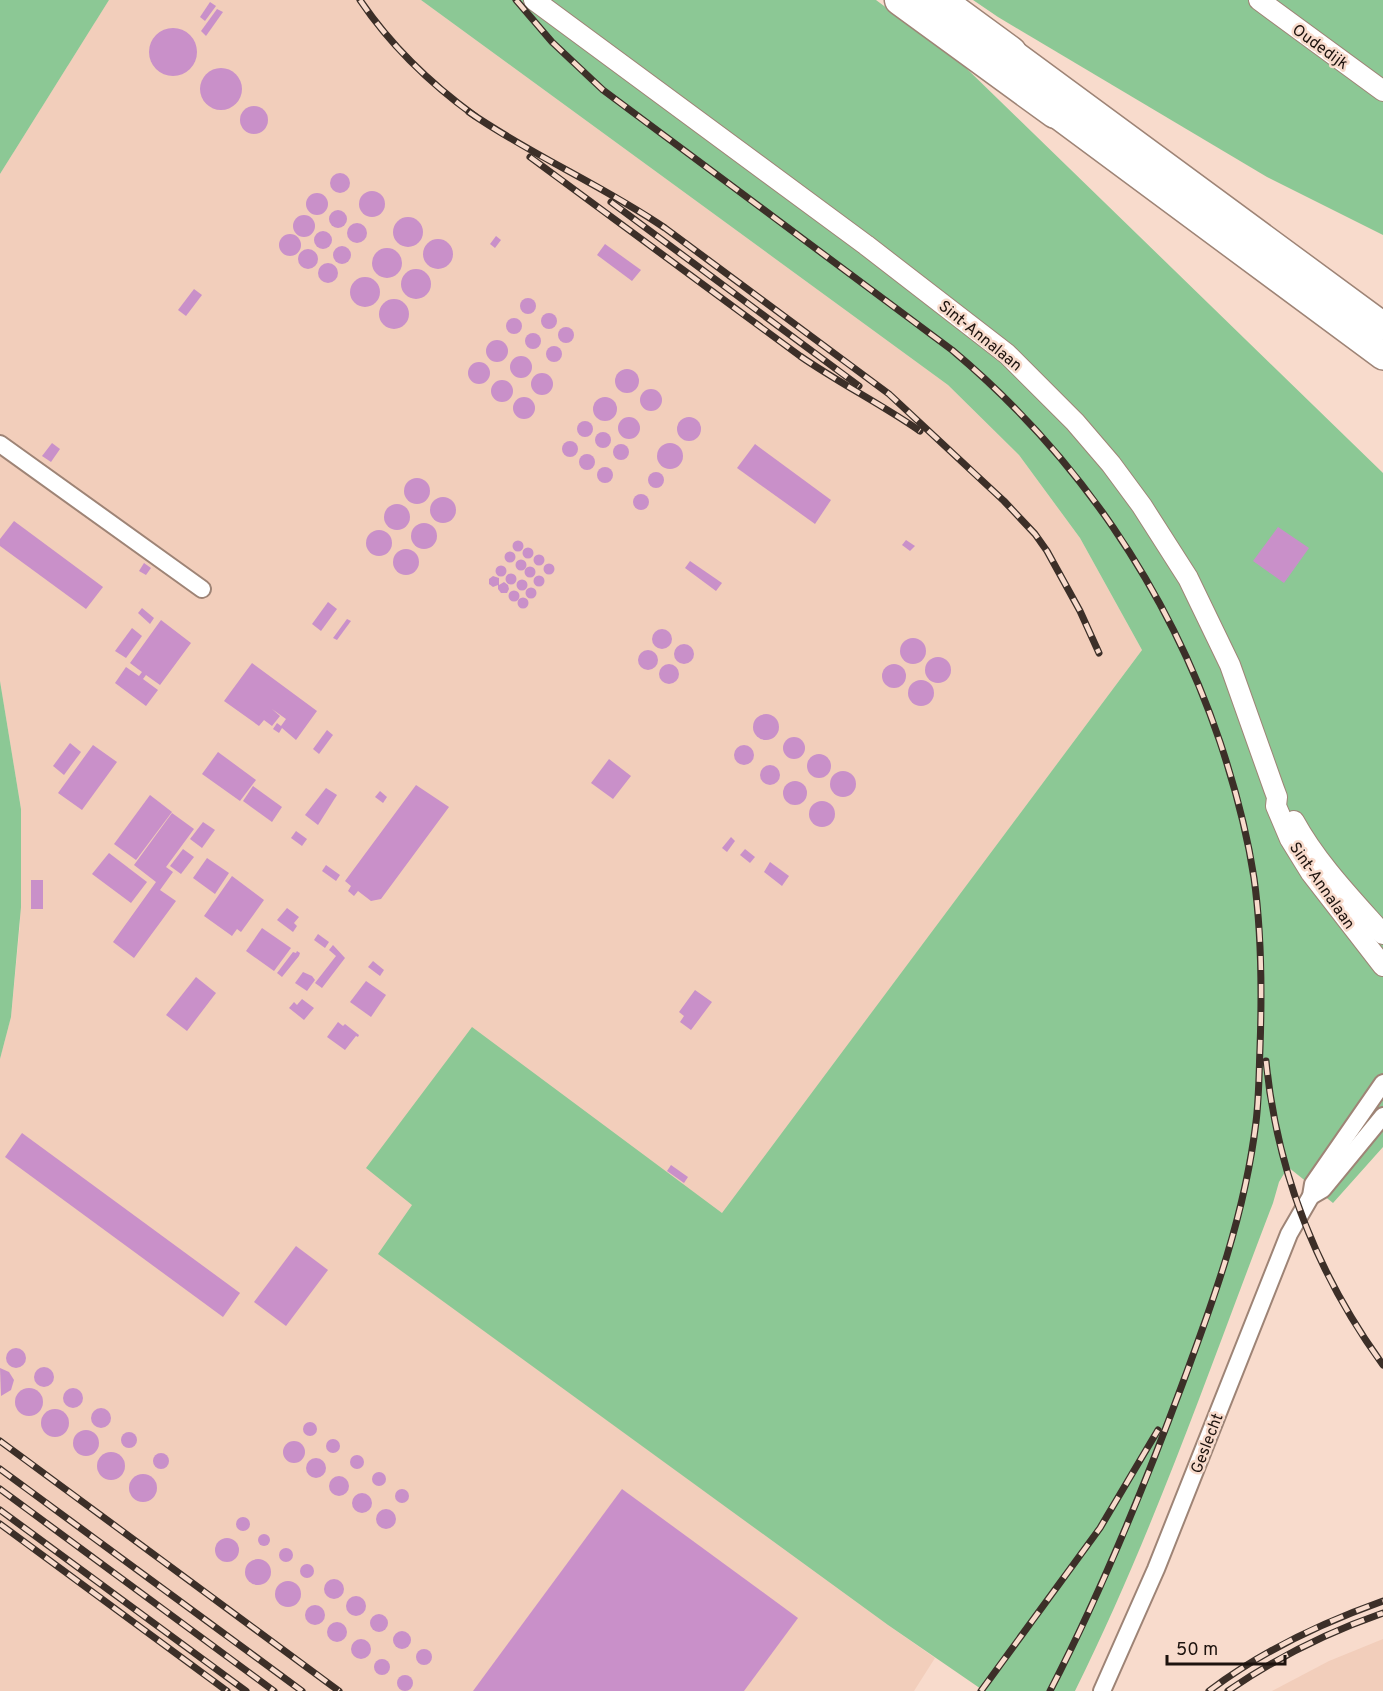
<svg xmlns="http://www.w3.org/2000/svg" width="1383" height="1691" font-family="Overpass,sans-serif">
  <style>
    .built { fill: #f2cebb }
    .green { fill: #8cc895 }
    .building { fill: #c990c9 }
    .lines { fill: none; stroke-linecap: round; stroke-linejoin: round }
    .minor-casing { stroke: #9e8476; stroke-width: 20 }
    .tertiary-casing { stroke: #9e8476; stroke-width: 22 }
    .trunk-casing { stroke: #9e8476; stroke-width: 30 }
    .motorway-casing { stroke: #9e8476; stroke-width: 33 }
    .minor { stroke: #fff; stroke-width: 16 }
    .tertiary { stroke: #fff; stroke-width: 20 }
    .trunk { stroke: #fff; stroke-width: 27 }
    .motorway { stroke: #fff; stroke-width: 30 }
    .rail-casing { stroke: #3c2f28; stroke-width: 7 }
    .rail { stroke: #f8dbcc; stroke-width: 4.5; stroke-dasharray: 14; stroke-linecap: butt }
    .labels { text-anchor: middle; stroke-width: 5; stroke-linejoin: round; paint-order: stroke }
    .street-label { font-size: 16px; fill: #1d130e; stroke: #f8dbcc }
  </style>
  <rect width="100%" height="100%" fill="#f8dbcc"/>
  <g class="built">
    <path d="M109 0H421L948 385 1019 455 1080 538 1142 650 722 1214 472 1028 412 1205 379 1254 888 1625 935 1658 914 1691H0V1059L11 1017 20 924 21 809 0 681V174Z"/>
    <path d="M1383 1639V1691H1272L1329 1661Z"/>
  </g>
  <g class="green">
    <path d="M0 0H109L0 174Z"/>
    <path d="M421 0H876L963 65 1383 473V1147L1333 1203 1288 1167 1279 1182 1273 1203C1210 1367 1153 1534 1075 1691H984L888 1625 378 1254 412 1205 366 1168 472 1027 722 1213 1142 650 1080 538 1019 455 948 385Z"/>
    <path d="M973 0H1383V235L1267 177 998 17Z"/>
    <path d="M0 681 21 809V907L11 1017 0 1059Z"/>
  </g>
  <g class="building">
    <path d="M210 2 216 6 205 21 200 17Z"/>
    <path d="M217 9 223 12 206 36 201 31Z"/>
    <circle cx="173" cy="52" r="24"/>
    <circle cx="221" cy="89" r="21"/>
    <circle cx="254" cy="120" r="14"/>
    <circle cx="340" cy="183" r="10"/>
    <circle cx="372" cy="204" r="13"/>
    <circle cx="317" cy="204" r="11"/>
    <circle cx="338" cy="219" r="9"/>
    <circle cx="304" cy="226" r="11"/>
    <circle cx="408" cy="232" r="15"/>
    <circle cx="357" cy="233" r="10"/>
    <circle cx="323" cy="240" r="9"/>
    <circle cx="290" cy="245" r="11"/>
    <path d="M496 236 501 240 495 248 490 244Z"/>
    <circle cx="438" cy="254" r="15"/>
    <path d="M605 244 641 270 632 281 597 255Z"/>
    <circle cx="342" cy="255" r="9"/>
    <circle cx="387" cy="263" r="15"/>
    <circle cx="308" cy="259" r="10"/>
    <circle cx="328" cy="273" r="10"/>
    <circle cx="416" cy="284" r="15"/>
    <circle cx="365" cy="292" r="15"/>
    <path d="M194 289 202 295 186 316 178 310Z"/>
    <circle cx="528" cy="306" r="8"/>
    <circle cx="394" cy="314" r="15"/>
    <circle cx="549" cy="321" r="8"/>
    <circle cx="514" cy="326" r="8"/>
    <circle cx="566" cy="335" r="8"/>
    <circle cx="533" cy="341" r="8"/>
    <circle cx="497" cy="351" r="11"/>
    <circle cx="554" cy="354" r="8"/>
    <circle cx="521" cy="367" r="11"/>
    <circle cx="479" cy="373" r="11"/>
    <circle cx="627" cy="381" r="12"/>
    <circle cx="542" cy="384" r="11"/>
    <circle cx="502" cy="391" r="11"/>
    <circle cx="651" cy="400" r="11"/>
    <circle cx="605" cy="409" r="12"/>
    <circle cx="524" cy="408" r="11"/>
    <circle cx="629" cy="428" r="11"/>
    <circle cx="689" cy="429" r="12"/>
    <circle cx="585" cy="429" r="8"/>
    <circle cx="603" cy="440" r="8"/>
    <circle cx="570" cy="449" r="8"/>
    <path d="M52 443 60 449 51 462 42 456Z"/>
    <circle cx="670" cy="456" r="13"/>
    <circle cx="621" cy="452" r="8"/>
    <path d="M755 444 831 500 815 524 737 468Z"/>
    <circle cx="587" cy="462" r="8"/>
    <circle cx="605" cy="475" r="8"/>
    <circle cx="656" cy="480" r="8"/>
    <circle cx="417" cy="491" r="13"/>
    <circle cx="641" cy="502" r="8"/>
    <circle cx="443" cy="510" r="13"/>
    <circle cx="397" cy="517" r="13"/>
    <path d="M14 521 103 587 86 609 0 546V539Z"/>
    <circle cx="424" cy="536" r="13"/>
    <path d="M1278 527 1309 548 1284 583 1253 561Z"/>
    <circle cx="379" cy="543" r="13"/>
    <path d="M906 540 915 546 910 551 902 545Z"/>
    <circle cx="518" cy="546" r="5.5"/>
    <circle cx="528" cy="553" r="5.5"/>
    <circle cx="406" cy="562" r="13"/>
    <circle cx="510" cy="557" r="5.5"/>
    <circle cx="539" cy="560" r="5.5"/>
    <circle cx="521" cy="565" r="5.5"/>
    <path d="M690 561 722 583 716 591 685 568Z"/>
    <path d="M144 563 151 568 146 575 139 571Z"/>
    <circle cx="549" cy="569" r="5.5"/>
    <circle cx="501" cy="571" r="5.5"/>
    <circle cx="530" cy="572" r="5.5"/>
    <circle cx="511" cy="579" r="5.5"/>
    <circle cx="539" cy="581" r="5.5"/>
    <path d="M493 576 499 578V585L504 582 508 585 509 589 507 593H501L498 589V585L493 587 489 584V579Z"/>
    <circle cx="522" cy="585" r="5.5"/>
    <circle cx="531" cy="593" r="5.5"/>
    <circle cx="514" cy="596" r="5.5"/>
    <circle cx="523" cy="603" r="5.5"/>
    <path d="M328 602 337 609 321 631 312 624Z"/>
    <path d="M142 608 154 618 150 624 138 613Z"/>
    <path d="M347 619 351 621 337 640 333 638Z"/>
    <path d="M161 620 191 643 160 685 146 675 143 679 158 690 146 706 115 683 126 667 139 676 142 672 130 663Z"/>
    <path d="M132 628 142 636 126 658 115 651Z"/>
    <circle cx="662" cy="639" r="10"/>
    <circle cx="913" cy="651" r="13"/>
    <circle cx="684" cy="654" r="10"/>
    <circle cx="648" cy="660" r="10"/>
    <circle cx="938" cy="670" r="13"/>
    <path d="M252 663 317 711 296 740 282 728 279 733 273 729 277 723 281 726 286 719 272 709 280 716 272 726 264 720 259 726 224 701Z"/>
    <circle cx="894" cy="676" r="12"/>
    <circle cx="669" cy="674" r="10"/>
    <circle cx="921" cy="693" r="13"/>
    <circle cx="766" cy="727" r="13"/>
    <path d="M327 730 333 735 319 754 313 749Z"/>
    <circle cx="794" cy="748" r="11"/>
    <path d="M70 743 81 752 64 775 53 766Z"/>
    <circle cx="744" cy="755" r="10"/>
    <path d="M93 745 117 762 82 810 58 793Z"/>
    <path d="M218 752 256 780 240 801 202 774Z"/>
    <circle cx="819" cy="766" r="12"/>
    <path d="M609 759 631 776 613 799 591 783Z"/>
    <circle cx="770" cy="775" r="10"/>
    <circle cx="843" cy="784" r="13"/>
    <circle cx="795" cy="793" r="12"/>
    <path d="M416 785 449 807 381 899 371 901 358 891 354 896 348 891 351 886 345 881Z"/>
    <path d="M253 786 282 807 272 822 243 801Z"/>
    <path d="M326 788 337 795 318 825 305 815Z"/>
    <path d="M380 791 387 797 383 803 375 797Z"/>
    <path d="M150 795 172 812 136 860 114 844Z"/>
    <circle cx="822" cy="814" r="13"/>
    <path d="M172 813 194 829 166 867 173 872 160 890 176 901 134 958 113 942 156 882 134 865Z"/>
    <path d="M203 822 215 830 202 848 190 839Z"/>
    <path d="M296 831 307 839 302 846 291 838Z"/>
    <path d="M731 837 735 841 727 852 722 848Z"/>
    <path d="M183 849 194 857 181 874 170 866Z"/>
    <path d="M745 849 755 857 750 863 740 855Z"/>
    <path d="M109 853 147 882 131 903 92 874Z"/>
    <path d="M207 858 229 873 215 894 193 878Z"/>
    <path d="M770 862 789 876 782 886 764 872Z"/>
    <path d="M326 865 340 875 336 881 322 871Z"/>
    <path d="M232 876 264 900 241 932 237 929 232 936 204 916Z"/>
    <rect x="31" y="880" width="12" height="29"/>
    <path d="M287 908 299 917 294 923 297 926 293 932 277 920Z"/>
    <path d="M262 928 291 948 274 971 246 951Z"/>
    <path d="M318 934 329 942 325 948 314 940Z"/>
    <path d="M333 945 345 958 322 988 315 983 336 956 329 950Z"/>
    <path d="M297 951 300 953 299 956 282 977 277 973 293 952 296 953Z"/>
    <path d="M373 961 384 970 380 976 368 967Z"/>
    <path d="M303 972 312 976 315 980 307 991 295 983Z"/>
    <path d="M196 977 216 993 187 1031 166 1015Z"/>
    <path d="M366 981 386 995 371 1017 350 1002Z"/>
    <path d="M695 990 712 1002 691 1030 680 1022 684 1016 679 1012Z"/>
    <path d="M302 999 314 1008 304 1020 289 1008 294 1002 297 1005Z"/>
    <path d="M338 1022 343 1026 345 1024 359 1035 358 1037 356 1036 345 1050 327 1037Z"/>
    <path d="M22 1133 240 1293 223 1317 5 1157Z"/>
    <path d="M671 1165 688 1177 684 1183 667 1171Z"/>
    <path d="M296 1246 328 1270 286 1326 254 1302Z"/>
    <circle cx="16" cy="1358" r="10"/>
    <circle cx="44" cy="1377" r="10"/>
    <path d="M0 1368 9 1372 14 1380 11 1390 1 1396Z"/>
    <circle cx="29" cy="1402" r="14"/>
    <circle cx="73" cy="1398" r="10"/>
    <circle cx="101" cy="1418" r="10"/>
    <circle cx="55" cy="1423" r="14"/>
    <circle cx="310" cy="1429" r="7"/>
    <circle cx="86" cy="1443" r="13"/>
    <circle cx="129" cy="1440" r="8"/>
    <circle cx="333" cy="1446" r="7"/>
    <circle cx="294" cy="1452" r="11"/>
    <circle cx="111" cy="1466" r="14"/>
    <circle cx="161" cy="1461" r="8"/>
    <circle cx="357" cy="1462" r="7"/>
    <circle cx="316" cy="1468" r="10"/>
    <circle cx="379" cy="1479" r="7"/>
    <circle cx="143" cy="1488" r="14"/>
    <circle cx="339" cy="1486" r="10"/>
    <circle cx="402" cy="1496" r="7"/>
    <path d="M622 1489 798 1618 744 1691H473Z"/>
    <circle cx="362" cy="1503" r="10"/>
    <circle cx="386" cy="1519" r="10"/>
    <circle cx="243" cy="1524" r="7"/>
    <circle cx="264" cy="1540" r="6"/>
    <circle cx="227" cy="1550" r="12"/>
    <circle cx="286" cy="1555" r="7"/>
    <circle cx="258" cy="1572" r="13"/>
    <circle cx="307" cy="1571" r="7"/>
    <circle cx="334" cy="1589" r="10"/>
    <circle cx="288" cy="1594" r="13"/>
    <circle cx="356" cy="1606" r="10"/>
    <circle cx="315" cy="1615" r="10"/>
    <circle cx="379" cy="1623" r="9"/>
    <circle cx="337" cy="1632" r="10"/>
    <circle cx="402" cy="1640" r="9"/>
    <circle cx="361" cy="1649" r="10"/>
    <circle cx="424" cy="1657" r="8"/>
    <circle cx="382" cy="1667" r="8"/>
    <circle cx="405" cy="1683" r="8"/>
  </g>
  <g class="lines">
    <g class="minor-casing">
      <g id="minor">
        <path d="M0 444 202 589"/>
        <path d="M1311 1196 1323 1189 1383 1116"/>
        <path d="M1102 1691 1156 1569 1289 1234 1311 1196 1313 1184 1383 1083"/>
      </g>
    </g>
    <g class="tertiary-casing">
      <g id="tertiary">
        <path d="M534 0 866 245 1007 354 1075 422 1111 464 1142 506 1188 578 1230 665 1274 789 1277 797 1276 806 1290 839 1311 873 1383 966"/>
        <path d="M1259 0 1383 91"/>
        <path d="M1294 821C1317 863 1351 898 1383 934"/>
      </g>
    </g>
    <g class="trunk-casing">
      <g id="trunk">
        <path d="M1011 52 1383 326"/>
        <path d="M1055 113 1383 356"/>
      </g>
    </g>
    <g class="motorway-casing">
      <g id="motorway">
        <path d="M900 0 1055 113"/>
        <path d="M940 0 1011 52"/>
      </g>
    </g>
    <use href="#minor" class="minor"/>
    <use href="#tertiary" class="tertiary"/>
    <use href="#trunk" class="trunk"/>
    <use href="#motorway" class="motorway"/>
    <g class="rail-casing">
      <g id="rail">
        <path d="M360 0C391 46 431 84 475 116"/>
        <path d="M516 0 552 42 603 90 952 350C1076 454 1168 588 1220 742 1235 787 1247 832 1254 878 1262 935 1262 992 1260 1048 1259 1073 1259 1098 1256 1122 1245 1214 1214 1299 1182 1385 1143 1490 1101 1592 1050 1691"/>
        <path d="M469 112C531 155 602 185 665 228L889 394 1004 501 1035 534 1047 551 1080 611 1099 653"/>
        <path d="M530 157 800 356C839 383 881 404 920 431"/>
        <path d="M611 202 859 386"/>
        <path d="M1266 1061C1277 1172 1317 1274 1383 1365"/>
        <path d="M0 1441 339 1691"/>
        <path d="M0 1469 302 1691"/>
        <path d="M0 1489 274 1691"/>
        <path d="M0 1510 246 1691"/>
        <path d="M0 1524 227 1691"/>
        <path d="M981 1691 1100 1528 1158 1430"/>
        <path d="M1209 1691C1262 1651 1321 1623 1383 1601"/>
        <path d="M1228 1691C1276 1658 1328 1632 1383 1613"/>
      </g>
    </g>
    <use href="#rail" class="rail"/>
  </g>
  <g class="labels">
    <g class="street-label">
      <text transform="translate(1321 46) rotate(36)" y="6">Oudedijk</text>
      <text transform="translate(981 335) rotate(39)" y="6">Sint-Annalaan</text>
      <text transform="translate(1323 885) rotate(55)" y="6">Sint-Annalaan</text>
      <text transform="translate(1206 1443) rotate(-69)" y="6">Geslecht</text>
    </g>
  </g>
  <path d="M1167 1655v9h118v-9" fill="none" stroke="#1d130e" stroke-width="3"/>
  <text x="1176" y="1655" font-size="18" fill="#1d130e" stroke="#f8dbcc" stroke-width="4.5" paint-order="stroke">50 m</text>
</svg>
